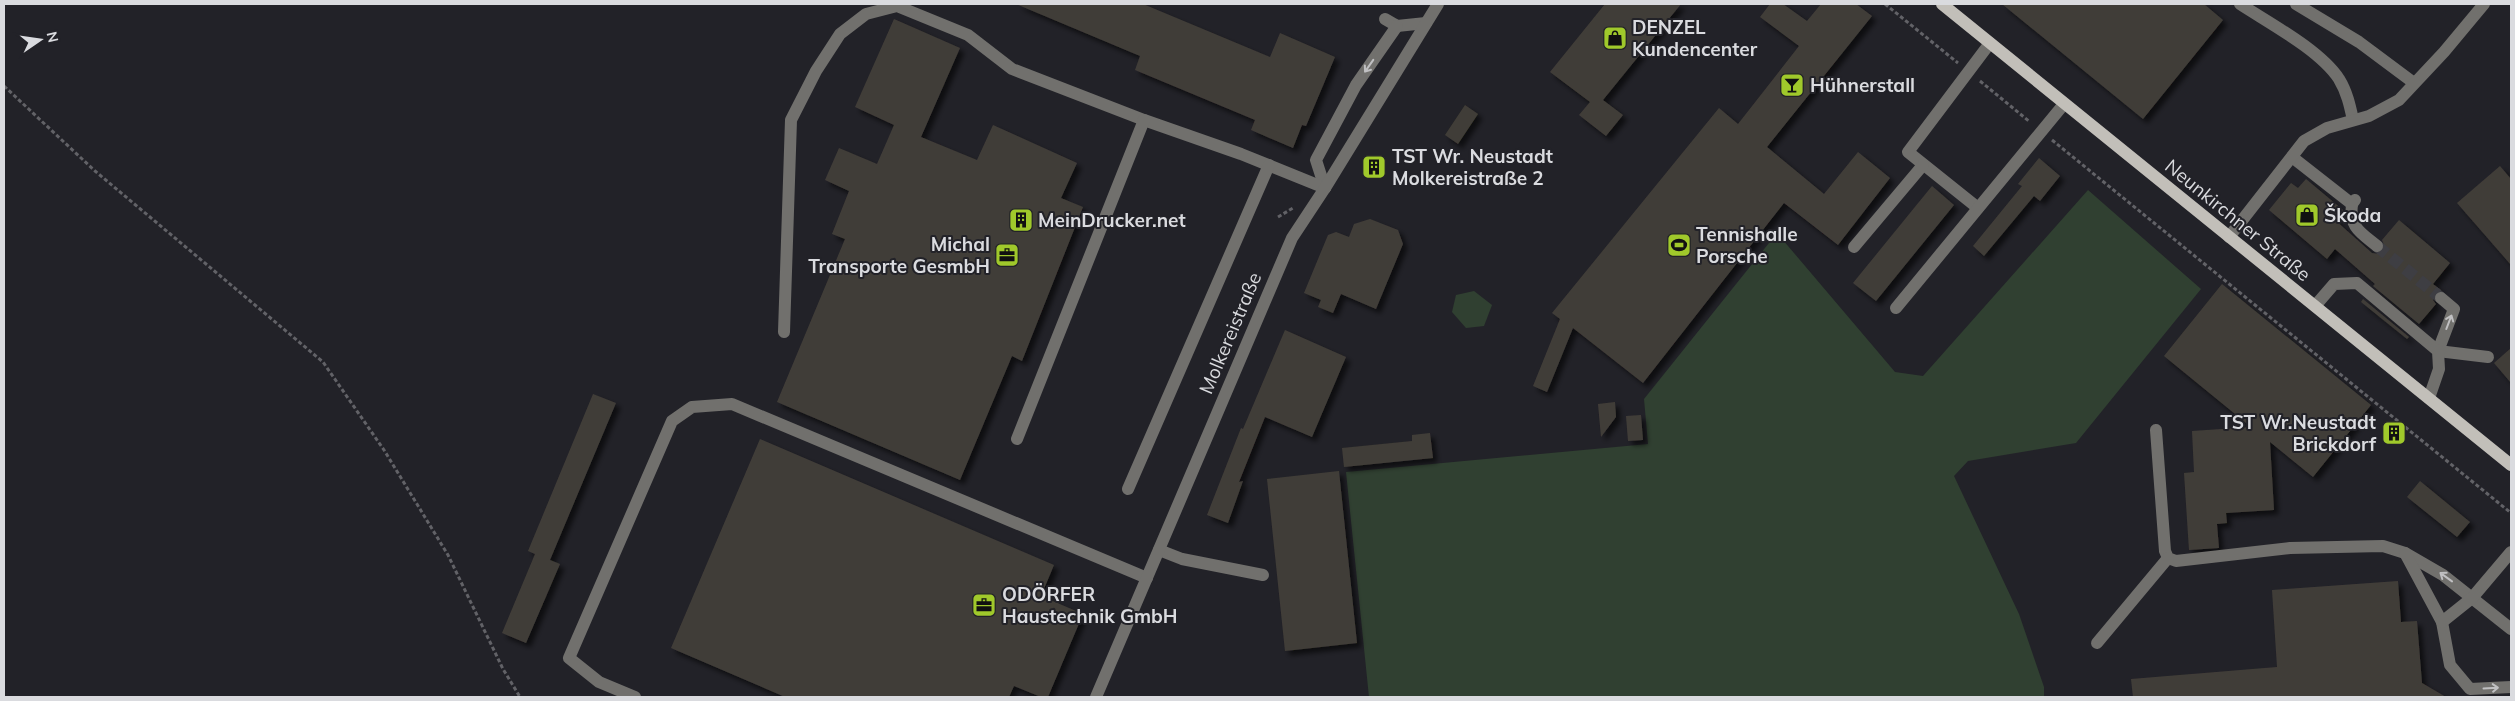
<svg xmlns="http://www.w3.org/2000/svg" width="2515" height="701" font-family="Mulish,sans-serif">
  <style>
    .grass { fill: #304031 }
    .building { fill: #413d38; filter: url(#shadow) }
    .lines { fill: none; stroke-linecap: round; stroke-linejoin: round }
    .minor-tunnel { stroke: #3e3e43; stroke-width: 12; stroke-dasharray: 12 6; stroke-linecap: butt }
    .path { stroke: #626267; stroke-width: 3; stroke-dasharray: 4 2.5; stroke-linecap: butt }
    .minor { stroke: #71706d; stroke-width: 12 }
    .major { stroke: #c2bfb9; stroke-width: 12 }
    .oneway { stroke: #c0c0c2 }
    .labels { text-anchor: middle; stroke-width: 4; stroke-linejoin: round; paint-order: stroke }
    .poi-label { font-size: 19px; font-weight: bold; fill: #dadbdf; stroke: #222228; text-anchor: start }
    .street-label { font-size: 19px; fill: #dadbdf; stroke: #222228 }
  </style>
  <defs>
    <filter id="shadow"><feDropShadow dx="4.5" dy="4.5" stdDeviation="2.5" flood-color="#0009"/></filter>
  </defs>
  <rect width="100%" height="100%" fill="#222228"/>
  <g class="grass">
    <path d="M2088 190 2201 289 2076 443 1968 461 1954 476 2019 614 2044 687V697H1369L1346 472 1648 444 1644 399 1777 233 1895 372 1923 376Z"/>
    <path d="M1474 291 1492 305 1484 326 1466 328 1452 312 1456 295Z"/>
  </g>
  <g class="building">
    <path d="M1016 4H1143L1270 57 1280 33 1335 57 1306 126 1302 125 1293 148 1251 130 1255 120 1135 70 1140 56Z"/>
    <path d="M1605 4H1681L1603 100 1623 115 1606 136 1579 115 1590 102 1550 72Z"/>
    <path d="M1770 4H1783L1807 21 1821 4H1856L1872 16 1767 147 1824 194 1858 152 1890 178 1838 245 1784 203 1643 383 1573 328 1547 392 1533 386 1560 319 1552 313 1719 108 1738 124 1799 46 1760 17Z"/>
    <path d="M2002 4H2204L2223 20 2143 119Z"/>
    <path d="M894 19 960 48 921 137 977 160 993 125 1077 163 1061 198 1083 207 1022 361 1012 356 960 480 777 402 845 239 832 234 849 191 825 180 839 148 877 164 894 125 855 107Z"/>
    <path d="M1465 105 1478 114 1458 144 1445 135Z"/>
    <path d="M2039 158 2060 176 2040 201 2034 196 1984 256 1973 246 2022 186 2018 184Z"/>
    <path d="M2500 166 2511 179V265L2457 203Z"/>
    <path d="M2306 179 2343 210 2335 220 2372 253 2379 254 2383 251 2385 247 2382 240 2399 220 2450 263 2433 284 2441 290 2435 293 2433 300 2436 304 2419 324 2373 286 2375 284 2335 249 2327 259 2269 210 2291 183 2298 188Z"/>
    <path d="M1932 186 1954 205 1876 301 1853 283Z"/>
    <path d="M1370 219 1398 230 1403 244 1376 309 1341 294 1333 313 1318 307 1321 300 1304 293 1328 235 1336 232 1349 237 1354 224Z"/>
    <path d="M2222 284 2371 405 2313 477 2270 442 2274 510 2226 513 2227 523 2217 524 2219 548 2189 550 2184 473 2194 472 2192 431 2251 427 2164 356Z"/>
    <path d="M2363 299 2409 337 2407 339 2361 302Z"/>
    <path d="M1285 330 1346 357 1312 437 1265 417 1239 482 1243 481 1228 523 1207 515 1241 428 1243 429Z"/>
    <path d="M2511 348V383L2494 363Z"/>
    <path d="M593 394 616 403 550 560 560 564 526 643 502 633 535 554 528 551Z"/>
    <path d="M1615 402 1616 417 1601 437 1598 404Z"/>
    <path d="M1641 415 1643 440 1628 441 1626 416Z"/>
    <path d="M1430 433 1433 458 1344 467 1342 448 1412 441V435Z"/>
    <path d="M760 439 1054 565 1041 596 1083 614 1048 697H1041L1014 686 1009 697H785L671 648Z"/>
    <path d="M1339 471 1357 643 1285 651 1267 479Z"/>
    <path d="M2420 481 2470 522 2457 537 2407 497Z"/>
    <path d="M2398 581 2401 622 2417 621 2422 683 2446 697H2133L2131 679 2277 667 2272 590Z"/>
  </g>
  <g class="lines">
    <path class="minor-tunnel" d="M2377 246 2441 298"/>
    <g class="path">
      <path d="M1885 4 1958 63"/>
      <path d="M1980 81 2030 122"/>
      <path d="M4 86 95 171 323 362 384 450 448 555 503 669 520 697"/>
      <path d="M2052 140 2511 513"/>
      <path d="M1278 217 1293 208"/>
    </g>
    <g class="minor">
      <path d="M2240 4C2269 23 2320 50 2339 79 2347 92 2350 106 2353 120"/>
      <path d="M2296 4 2359 42 2414 83"/>
      <path d="M1385 19 1397 26 1426 23"/>
      <path d="M2292 157 2352 204 2355 200"/>
      <path d="M1325 188 1316 160 1356 85 1397 26"/>
      <path d="M2352 204C2349 227 2360 232 2377 246"/>
      <path d="M1978 208 1908 152 1990 43"/>
      <path d="M2229 237 2304 141 2327 128 2369 116 2399 100 2444 52 2484 4"/>
      <path d="M1854 247 1923 165"/>
      <path d="M2441 298 2454 309 2438 351 2488 357"/>
      <path d="M2315 306 2334 284 2357 283 2438 351 2439 369 2429 398"/>
      <path d="M1896 308 2064 104"/>
      <path d="M784 332 791 120 816 71 840 34 866 14 897 6 968 35 1012 69 1144 120 1241 154 1325 188"/>
      <path d="M2156 430 2165 551 2168 558 2176 561 2290 548 2383 546 2405 553 2443 575 2511 629"/>
      <path d="M1017 439 1144 120"/>
      <path d="M1128 489 1269 165"/>
      <path d="M1159 550 1182 559 1263 575"/>
      <path d="M2405 553 2442 622 2450 665 2470 689 2511 687"/>
      <path d="M2442 622 2472 598 2511 552"/>
      <path d="M2097 643 2168 558"/>
      <path d="M635 697 599 682 569 658 672 421 692 407 732 404 1147 578"/>
      <path d="M1096 697 1292 238 1325 188 1438 4"/>
    </g>
    <path class="major" d="M1942 4 2511 465"/>
  </g>
  <defs><path id="oneway-shaft" d="M-6 0H5M1.5-3L5.5 0L1.5 3" fill="none" stroke-width="1.6" stroke-linecap="round" stroke-linejoin="round" transform="scale(1.25)"/></defs>
  <g class="oneway">
    <use href="#oneway-shaft" transform="translate(1369 66) rotate(125)"/>
    <use href="#oneway-shaft" transform="translate(2449 322) rotate(-69)"/>
    <use href="#oneway-shaft" transform="translate(2446 577) rotate(-144)"/>
    <use href="#oneway-shaft" transform="translate(2491 688) rotate(-3)"/>
  </g>
  <defs>
    <g id="shop-square" transform="scale(1.25)"><rect x="-9" y="-9" width="18" height="18" rx="4" fill="#a0c92b" stroke="#222228"/><path d="M-5-2.5h2.3a2.7 3.5 0 0 1 5.4 0H5L5.5 6h-11ZM-1.5-2.5h3a1.5 2.3 0 0 0-3 0Z" fill="#111"/></g>
    <g id="bar-square" transform="scale(1.25)"><rect x="-9" y="-9" width="18" height="18" rx="4" fill="#a0c92b" stroke="#222228"/><path d="M-6-5H6L.8 .8V4.5H3.5V6h-7V4.5H-.8V.8Z" fill="#111"/></g>
    <g id="building-square" transform="scale(1.25)"><rect x="-9" y="-9" width="18" height="18" rx="4" fill="#a0c92b" stroke="#222228"/><path d="M-4-6H4V6H1V3H-1V6H-4ZM-2.5-4.3h1.7v1.8h-1.7ZM.8-4.3h1.7v1.8H.8ZM-2.5-1h1.7V.8h-1.7ZM.8-1h1.7V.8H.8Z" fill="#111"/></g>
    <g id="stadium-square" transform="scale(1.25)"><rect x="-9" y="-9" width="18" height="18" rx="4" fill="#a0c92b" stroke="#222228"/><path d="M0-5a6.5 5 0 1 0 0 10a6.5 5 0 1 0 0-10ZM-3.5-1.8h7v3.6h-7Z" fill="#111"/></g>
    <g id="office-square" transform="scale(1.25)"><rect x="-9" y="-9" width="18" height="18" rx="4" fill="#a0c92b" stroke="#222228"/><path d="M-6-3h4V-5.5h4V-3h4V5H-6ZM-1-4.5V-3h2v-1.5ZM-6 0V1H6V0Z" fill="#111"/></g>
  </defs>
  <g fill-rule="evenodd">
    <use href="#shop-square" x="1615" y="38"/>
    <use href="#bar-square" x="1792" y="85"/>
    <use href="#building-square" x="1374" y="167"/>
    <use href="#shop-square" x="2307" y="215"/>
    <use href="#building-square" x="1021" y="220"/>
    <use href="#stadium-square" x="1679" y="245"/>
    <use href="#office-square" x="1007" y="255"/>
    <use href="#building-square" x="2394" y="433"/>
    <use href="#office-square" x="984" y="605"/>
  </g>
  <g class="labels">
    <g class="poi-label">
      <text x="1632" y="34">DENZEL<tspan x="1632" dy="22">Kundencenter</tspan></text>
      <text x="1810" y="92">Hühnerstall</text>
      <text x="1392" y="163">TST Wr. Neustadt<tspan x="1392" dy="22">Molkereistraße 2</tspan></text>
      <text x="2324" y="222">Škoda</text>
      <text x="1038" y="227">MeinDrucker.net</text>
      <text x="1696" y="241">Tennishalle<tspan x="1696" dy="22">Porsche</tspan></text>
      <text x="990" y="251" text-anchor="end">Michal<tspan x="990" dy="22">Transporte GesmbH</tspan></text>
      <text x="2376" y="429" text-anchor="end">TST Wr.Neustadt<tspan x="2376" dy="22">Brickdorf</tspan></text>
      <text x="1002" y="601">ODÖRFER<tspan x="1002" dy="22">Haustechnik GmbH</tspan></text>
    </g>
    <g class="street-label">
      <text transform="translate(2238 220) rotate(39)" y="7">Neunkirchner Straße</text>
      <text transform="translate(1230 333) rotate(-67)" y="7">Molkereistraße</text>
    </g>
  </g>
  <rect width="2515" height="701" fill="none" stroke="#dadbdf" stroke-width="10"/>
  <g transform="translate(40 40) rotate(77)" stroke="#222228" stroke-width="4" paint-order="stroke">
  <path d="M0-4L9 19L0 12L-9 19Z" fill="#dadbdf"/>
  <text y="-8" font-size="14" font-weight="bold" text-anchor="middle" fill="#dadbdf">N</text>
  </g>
</svg>
